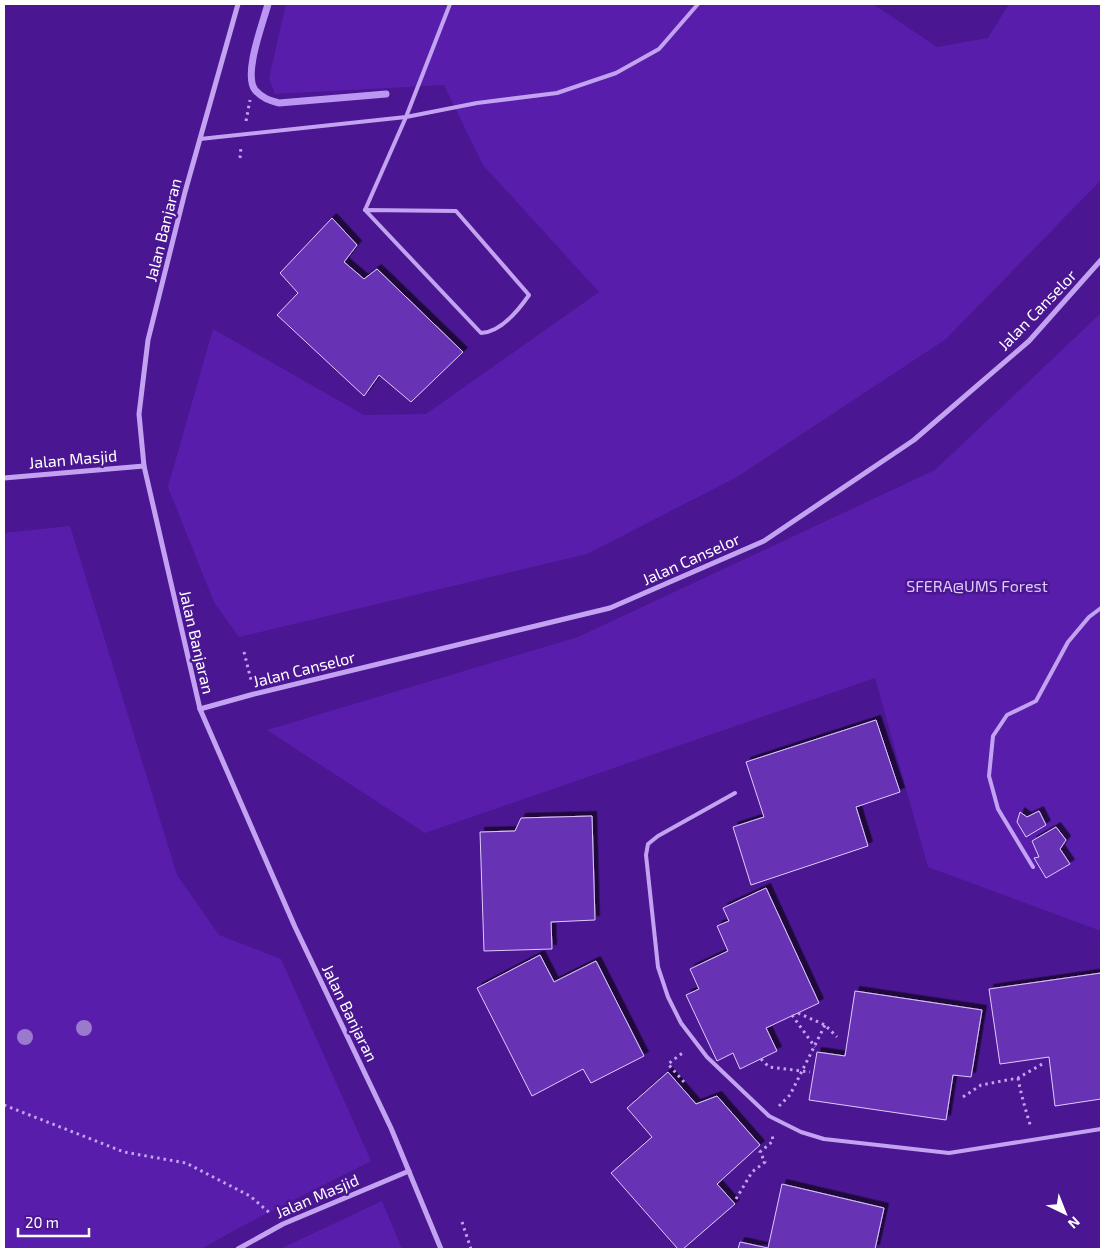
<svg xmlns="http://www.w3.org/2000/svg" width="1105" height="1253" font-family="'Exo 2',sans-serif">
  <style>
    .green { fill: #581eab }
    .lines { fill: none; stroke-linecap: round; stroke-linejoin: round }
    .stream { stroke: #bb96f3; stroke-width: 7 }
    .building { fill: #6831b5; stroke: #decafc; filter: url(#shadow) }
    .path { stroke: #c3a3f1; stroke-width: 3; stroke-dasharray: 2.5 4; stroke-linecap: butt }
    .lane { stroke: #c3a3f1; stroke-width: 4 }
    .street { stroke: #c3a3f1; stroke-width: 5 }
    .tree { fill: #9b79cc }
    .labels { text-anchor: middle; stroke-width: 5; stroke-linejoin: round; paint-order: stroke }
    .street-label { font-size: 16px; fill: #fff; stroke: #4a1691 }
    .park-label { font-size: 16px; fill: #decafc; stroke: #4a1691 }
  </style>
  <defs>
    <filter id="shadow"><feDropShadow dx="4.5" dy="-4.5" stdDeviation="0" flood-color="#0009"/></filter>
  </defs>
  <rect width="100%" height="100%" fill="#4a1691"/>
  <g class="green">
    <path d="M286 4H873L937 47 988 38 1009 4H1101V180L946 339 737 477 587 554 239 637 214 602 168 487 213 329 364 415 426 414 599 292 483 165 444 85 275 94 269 78Z"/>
    <path d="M1101 313V931L928 867 875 678 425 833 267 730 578 637 935 470Z"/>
    <path d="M70 526 177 875 219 935 281 959 371 1161 244 1225 201 1249H4V533Z"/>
    <path d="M382 1201 402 1249H280Z"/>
  </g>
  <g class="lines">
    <path class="stream" d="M268 4C263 23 243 74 255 90 262 98 269 100 279 103L386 94"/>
  </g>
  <g class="building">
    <path d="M332 218 357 245 344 262 364 279 377 269 463 352 411 402 379 375 364 396 277 315 298 293 280 273Z"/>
    <path d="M876 720 900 792 856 807 868 846 751 885 733 827 764 817 746 762Z"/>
    <path d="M1039 811 1046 825 1026 837 1017 822 1020 812 1027 817Z"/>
    <path d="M592 816 595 920 551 922 552 949 484 951 480 832 515 831 521 818Z"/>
    <path d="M1056 827 1066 840 1060 849 1070 864 1046 878 1034 858 1039 857 1032 841Z"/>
    <path d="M766 888 819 1003 766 1028 777 1051 740 1069 733 1053 717 1061 686 995 699 989 690 969 728 951 717 926 729 921 723 908Z"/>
    <path d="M540 955 554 982 596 961 644 1056 591 1083 583 1069 532 1096 477 988Z"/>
    <path d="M1101 973V1099L1055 1106 1049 1057 1000 1064 989 989Z"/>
    <path d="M855 991 982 1010 971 1077 953 1075 946 1120 809 1100 817 1052 845 1056Z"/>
    <path d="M668 1072 696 1104 717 1096 760 1145 717 1184 735 1204 683 1249H678L611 1173 652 1137 627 1108Z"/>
    <path d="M782 1184 884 1208 875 1249H738L740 1242 768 1248Z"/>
  </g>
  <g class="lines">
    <g class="path">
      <path d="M246 121 250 100"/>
      <path d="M240 158 241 147"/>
      <path d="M244 652 251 680"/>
      <path d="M798 1013 825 1025 837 1037"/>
      <path d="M792 1015 815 1047"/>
      <path d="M761 1059 769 1067 810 1072"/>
      <path d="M1018 1078C1021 1095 1026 1111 1031 1128"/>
      <path d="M684 1082 668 1064 685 1051"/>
      <path d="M963 1097 981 1085 1018 1078 1044 1063"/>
      <path d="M4 1105 124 1152 186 1163 250 1196 271 1214"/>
      <path d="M779 1106 790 1095 825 1025"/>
      <path d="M736 1199 752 1172 765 1162 760 1152 773 1141 772 1134"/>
      <path d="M462 1222 471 1249"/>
    </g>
    <g class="lane">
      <path d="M200 139 406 117 450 4"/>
      <path d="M365 210 456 211 529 295C518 311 501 332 481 333Z"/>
      <path d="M365 210 406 117 477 103 557 93 616 73 659 49 698 4"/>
      <path d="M735 793 658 836 648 844 646 855 658 967 668 997 681 1023 707 1057 769 1116 801 1132 824 1139 949 1153 1101 1129"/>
      <path d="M1033 867 998 809 989 776 993 736 1007 715 1036 701 1068 642 1089 617 1101 608"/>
    </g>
    <g class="street">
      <path d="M238 4 185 192 148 340 139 414 144 466 200 709 295 927 391 1128 441 1249"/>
      <path d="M4 478 144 466"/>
      <path d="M200 709 254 694 610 608 764 541 914 440 1029 341 1101 260"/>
      <path d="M238 1249 283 1224 409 1171"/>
    </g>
  </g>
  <g class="tree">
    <circle cx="84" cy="1028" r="8"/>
    <circle cx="25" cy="1037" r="8"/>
  </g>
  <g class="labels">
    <g class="street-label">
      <text transform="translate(163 230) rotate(-76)" y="6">Jalan Banjaran</text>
      <text transform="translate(1037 310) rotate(-46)" y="6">Jalan Canselor</text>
      <text transform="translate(73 459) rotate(-5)" y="6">Jalan Masjid</text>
      <text transform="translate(691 559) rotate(-24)" y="6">Jalan Canselor</text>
      <text transform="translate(197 642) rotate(77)" y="6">Jalan Banjaran</text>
      <text transform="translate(304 669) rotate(-14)" y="6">Jalan Canselor</text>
      <text transform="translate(350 1013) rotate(64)" y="6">Jalan Banjaran</text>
      <text transform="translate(317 1196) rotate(-23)" y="6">Jalan Masjid</text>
    </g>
    <g class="park-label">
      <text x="977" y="592">SFERA@UMS Forest</text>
    </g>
  </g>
  <rect width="1105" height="1253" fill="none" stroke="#ffffff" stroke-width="10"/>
  <g transform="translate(1065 1213) rotate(137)" stroke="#4a1691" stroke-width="4" paint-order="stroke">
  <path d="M0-4L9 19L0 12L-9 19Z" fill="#ffffff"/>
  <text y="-8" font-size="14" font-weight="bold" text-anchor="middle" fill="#ffffff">N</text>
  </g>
  <path d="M18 1228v8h71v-8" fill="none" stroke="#ffffff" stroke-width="2.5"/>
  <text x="25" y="1228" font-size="15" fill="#ffffff" stroke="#4a1691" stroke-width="4" paint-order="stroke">20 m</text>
</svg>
